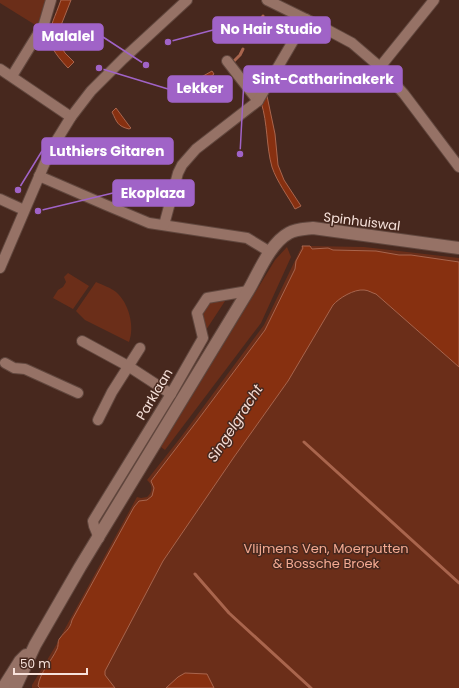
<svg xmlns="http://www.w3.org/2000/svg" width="459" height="688" font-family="Poppins,sans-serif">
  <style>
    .green { fill: #6b2e19 }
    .water { fill: #873010; stroke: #a9654d }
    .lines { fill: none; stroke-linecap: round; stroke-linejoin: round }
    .stream { stroke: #a9654d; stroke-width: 3 }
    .street-casing { stroke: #61473e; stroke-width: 12 }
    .secondary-casing { stroke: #61473e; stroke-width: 14 }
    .street { stroke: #967266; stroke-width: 10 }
    .secondary { stroke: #967266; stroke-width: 12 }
    .labels { text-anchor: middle; stroke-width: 3; stroke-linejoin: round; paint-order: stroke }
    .street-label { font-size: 13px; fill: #f7e2db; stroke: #47281e }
    .park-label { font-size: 13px; fill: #f4aa92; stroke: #47281e }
    .water-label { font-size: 14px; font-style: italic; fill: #f7ddd5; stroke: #47281e }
    .leader { fill: none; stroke: #a063c7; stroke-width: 1.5 }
    .callout-dot { fill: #a063c7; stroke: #47281e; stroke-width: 1.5 }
    .callout { fill: #a063c7; stroke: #a063c7; stroke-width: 1.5 }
    .callout-label { font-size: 14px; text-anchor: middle; font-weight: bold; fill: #fff }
  </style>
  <rect width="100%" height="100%" fill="#47281e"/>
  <g class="green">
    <path d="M0 0H46L37 26 0 3Z"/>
    <path d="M302 246 303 248 296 261 295 269 265 330 197 421 151 481 154 488 152 496 147 500 139 501 134 507 72 620 68 631 61 636 137 497 141 498 147 497C153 492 153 485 147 480L181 437 264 325Z"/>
    <path d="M310 246 364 247 459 258V262L411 255H399L375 251 333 250 328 248 312 249Z"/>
    <path d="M287 247 291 257 261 323 165 450 161 447 275 260Z"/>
    <path d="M68 273 89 286 73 309 53 298 58 290 63 287 66 282 64 277Z"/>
    <path d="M96 282C103 285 111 288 116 292 129 303 135 327 129 342L85 320 76 311Z"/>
    <path d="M364 290 376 294 459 367V688H115L105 675V671L163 561 234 457 288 381 333 305C341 296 353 291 364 290Z"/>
    <path d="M227 298 206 330 202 316 210 303Z"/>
    <path d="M58 642C60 655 40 671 38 686L40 688H32V685Z"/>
  </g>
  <g class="water">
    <path d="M61 0H71L56 38 65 53 74 62 68 68C40 38 49 34 61 0Z"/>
    <path d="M212 71 214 74 208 79H206L176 99 173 93Z"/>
    <path d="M267 96 275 134 278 165 284 180 301 206 295 209C288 196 277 182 272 167 266 146 268 124 261 102Z"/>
    <path d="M116 108 130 127 131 128 129 129C117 126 117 122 112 112Z"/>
    <path d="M302 246H310L312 249 328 248 333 250 376 251 399 255H411L459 262V367L376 294C372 293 368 290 364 290 354 289 339 298 333 305L288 381 234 457 163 561 105 671V675L115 688H40L38 686C40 672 51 662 57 649 59 645 57 641 60 638 65 631 70 630 72 620L134 507 139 501 147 500 152 496 154 488 151 481 197 421 265 330 295 269 296 261 303 248Z"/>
    <path d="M185 673 207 674 214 688H166L178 677Z"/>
  </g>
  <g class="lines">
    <g class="stream">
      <path d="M252 33 263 16"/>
      <path d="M232 63 240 55 243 49"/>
      <path d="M304 442 459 583"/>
      <path d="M195 574 229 613 311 688"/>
    </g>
    <g class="street-casing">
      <g id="street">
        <path d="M267 0 324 28 352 43 380 67 404 94 459 167"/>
        <path d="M227 61 258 101"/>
        <path d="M380 67 434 0"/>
        <path d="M0 69 71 117"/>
        <path d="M12 76 44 24 51 0"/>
        <path d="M39 176 106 205 149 223 247 238 270 252"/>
        <path d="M0 199 24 210"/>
        <path d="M164 225 178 173 182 165 196 149 258 101 306 19"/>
        <path d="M0 268 50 151 71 117 91 91 123 59 187 0"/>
        <path d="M82 341 128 366 171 394"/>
        <path d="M5 363 14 368 25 369 78 393"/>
        <path d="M98 420 112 392 140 348"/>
        <path d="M99 538 94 526 93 521 171 394 203 338 197 313 207 298 248 291"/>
      </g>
    </g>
    <g class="secondary-casing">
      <g id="secondary">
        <path d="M3 688 20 661 26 655"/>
        <path d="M15 688 35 645 80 567 248 291C258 274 270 243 289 233 296 229 305 229 313 228L459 248"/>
      </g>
    </g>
    <use href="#street" class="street"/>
    <use href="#secondary" class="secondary"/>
  </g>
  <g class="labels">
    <g class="street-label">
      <text transform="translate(362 221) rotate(7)" y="5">Spinhuiswal</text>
      <text transform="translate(154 394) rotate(-59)" y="5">Parklaan</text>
    </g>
    <g class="park-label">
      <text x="326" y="553">Vlijmens Ven, Moerputten<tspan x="326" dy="15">&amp; Bossche Broek</tspan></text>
    </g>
    <g class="water-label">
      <text transform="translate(235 423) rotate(-57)" y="5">Singelgracht</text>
    </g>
  </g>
  <path class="leader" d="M168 42L213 30M146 65L103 37M240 154L244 79M99 68L168 89M18 190L42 151M38 211L113 193"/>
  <g class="callout-dot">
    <circle cx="168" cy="42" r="4"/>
    <circle cx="146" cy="65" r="4"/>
    <circle cx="240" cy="154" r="4"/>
    <circle cx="99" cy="68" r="4"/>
    <circle cx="18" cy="190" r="4"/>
    <circle cx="38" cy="211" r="4"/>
  </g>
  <g class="callout">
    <rect x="213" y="17" width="117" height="26" rx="4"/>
    <rect x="34" y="24" width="69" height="26" rx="4"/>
    <rect x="244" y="66" width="158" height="26" rx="4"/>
    <rect x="168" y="76" width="64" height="26" rx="4"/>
    <rect x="42" y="138" width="131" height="26" rx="4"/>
    <rect x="113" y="180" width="81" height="26" rx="4"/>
  </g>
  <g class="callout-label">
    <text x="271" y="34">No Hair Studio</text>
    <text x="68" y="41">Malalel</text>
    <text x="323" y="84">Sint-Catharinakerk</text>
    <text x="200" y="93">Lekker</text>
    <text x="107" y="156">Luthiers Gitaren</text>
    <text x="153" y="198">Ekoplaza</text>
  </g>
  <path d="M14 668v6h73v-6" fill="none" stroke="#f7e2db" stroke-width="2"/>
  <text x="20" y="668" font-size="12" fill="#f7e2db" stroke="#47281e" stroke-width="3" paint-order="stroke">50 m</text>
</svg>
